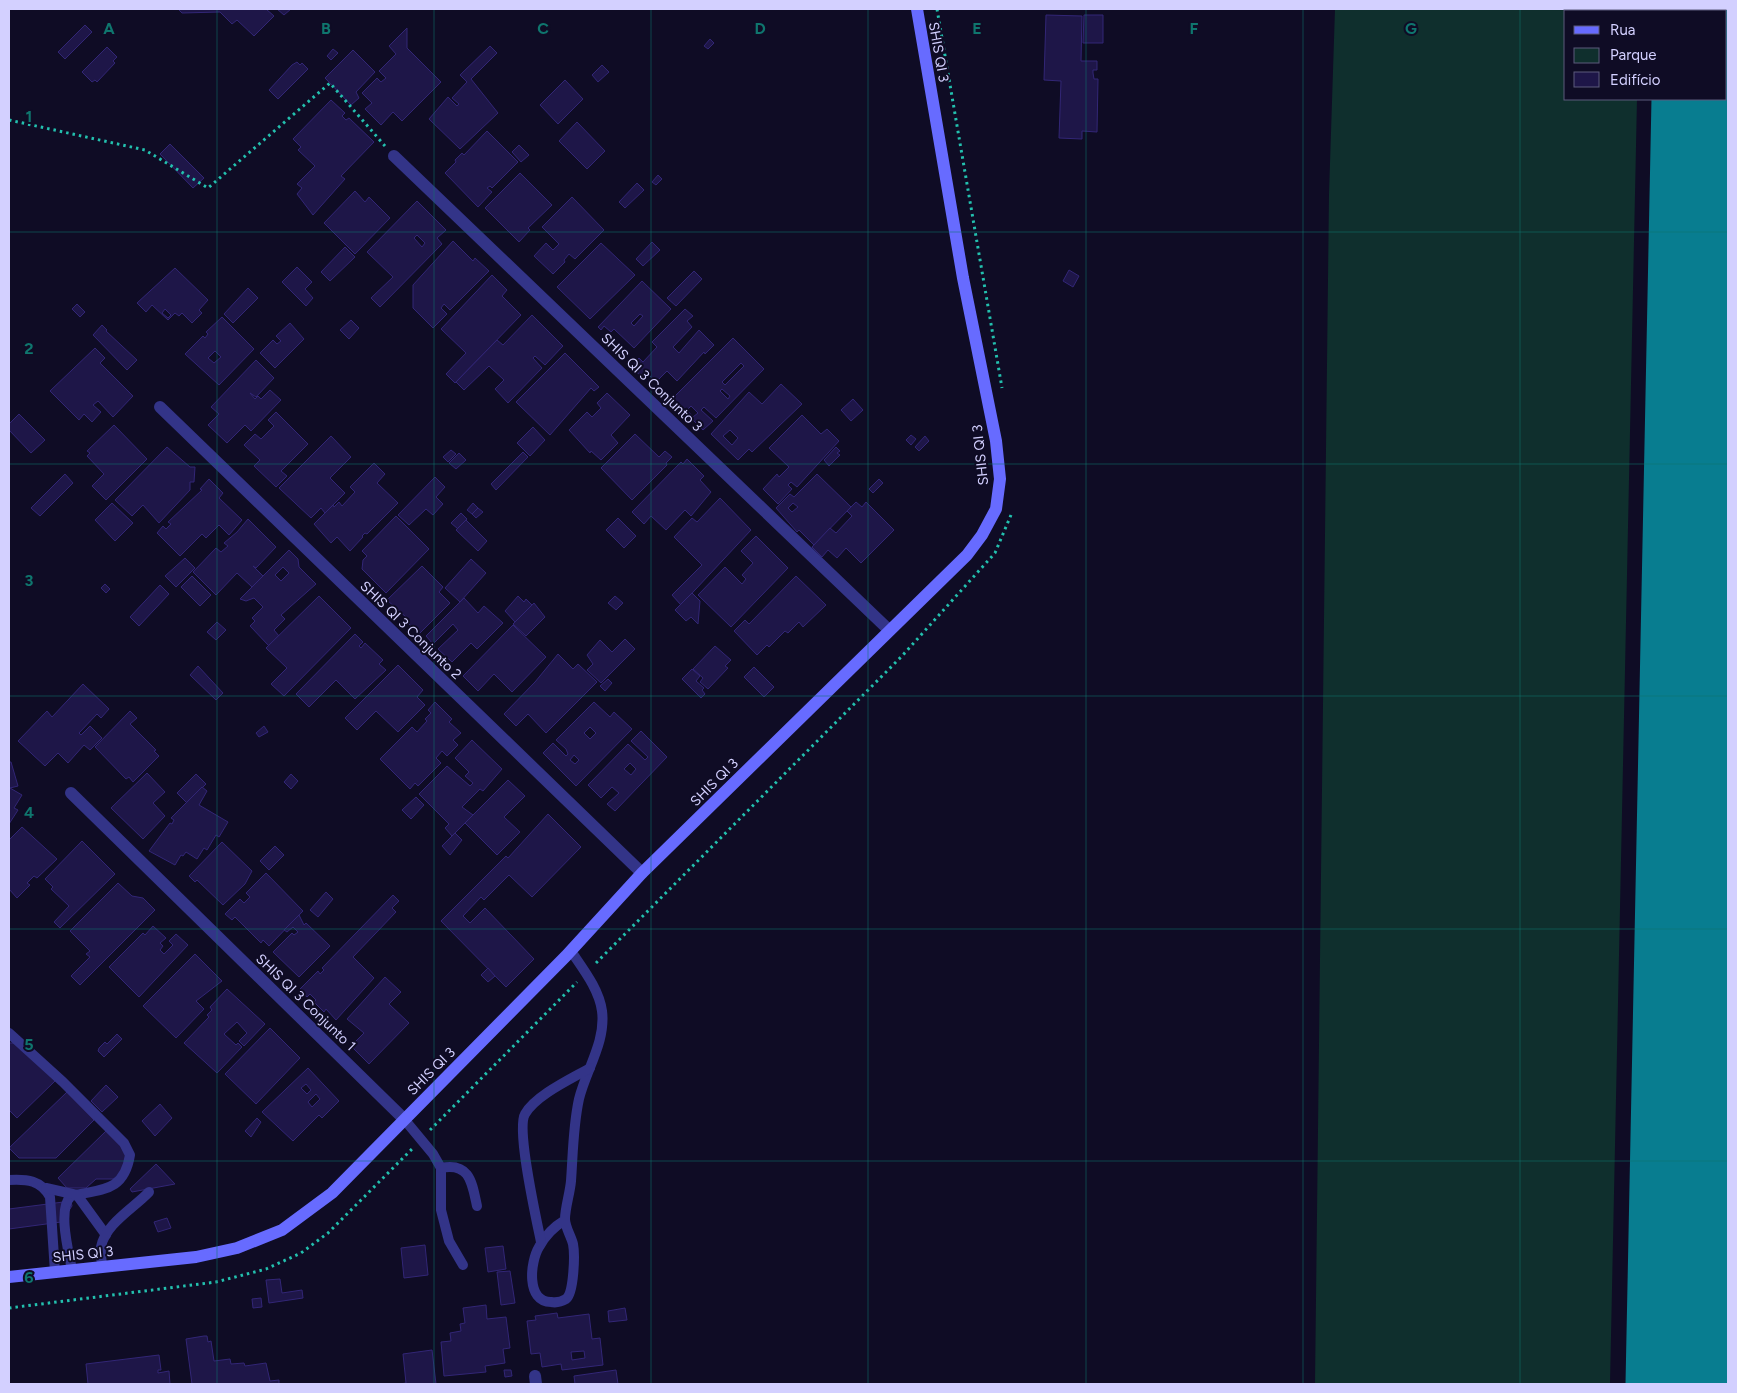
<svg xmlns="http://www.w3.org/2000/svg" width="1737" height="1393" font-family="Figtree,sans-serif">
  <style>
    .green { fill: #0f2f2d }
    .lines { fill: none; stroke-linecap: round; stroke-linejoin: round }
    .runway { stroke: #087d90; stroke-width: 119 }
    .building { fill: #1e1648; stroke: #322676; fill-rule: evenodd }
    .path { stroke: #23c0ae; stroke-width: 3; stroke-dasharray: 2.5 4; stroke-linecap: butt }
    .lane { stroke: #333488; stroke-width: 10 }
    .street { stroke: #333488; stroke-width: 12 }
    .secondary { stroke: #676bff; stroke-width: 12 }
    .grid { fill: none; stroke: #0f766e; stroke-width: 1; stroke-opacity: 0.55 }
    .labels { text-anchor: middle; stroke-width: 4; stroke-linejoin: round; paint-order: stroke }
    .street-label { font-size: 14px; fill: #d3d0ff; stroke: #0f0c25 }
    .grid-label { font-size: 16px; text-anchor: middle; font-weight: bold; fill: #0f766e; stroke: #0f0c25; stroke-width: 4; stroke-linejoin: round; paint-order: stroke }
  </style>
  <rect width="100%" height="100%" fill="#0f0c25"/>
  <path class="green" d="M1335 9H1639L1638 11H1566V99H1637L1610 1384H1315L1329 194Z"/>
  <g class="lines">
    <g class="runway">
      <path d="M1713 11V9"/>
      <path d="M1685 1384 1711 99"/>
    </g>
  </g>
  <g class="building">
    <path d="M178 9H266L274 16 254 36 237 20 232 24 220 12 182 13Z"/>
    <path d="M277 9H291L284 15Z"/>
    <path d="M1046 15 1082 16 1081 61H1097V70H1093V73L1094 79H1098L1097 132 1082 131V139L1059 138 1061 81 1044 80Z"/>
    <path d="M1084 15H1103V43H1083Z"/>
    <path d="M85 25 92 32 65 59 58 52Z"/>
    <path d="M407 28V48L441 82 402 121 393 112 381 125 365 109 372 103 362 93 377 78 381 82 386 78 379 71 396 54 389 46Z"/>
    <path d="M710 39 714 43 708 49 704 46Z"/>
    <path d="M490 46 497 53 471 79 498 113 460 149 429 119 448 97 457 106 459 104 452 98 467 82 460 75Z"/>
    <path d="M107 47 117 57 113 61 115 63 97 82 95 80 92 82 82 72Z"/>
    <path d="M333 49 338 53 331 60 327 56Z"/>
    <path d="M353 50 375 72 356 92 359 98 351 105 325 78Z"/>
    <path d="M297 62 300 65 302 63 308 69 278 99 269 90 292 65Z"/>
    <path d="M602 65 609 72 598 82 592 75Z"/>
    <path d="M565 80 583 99 558 124 540 105Z"/>
    <path d="M331 100 345 113 342 116 346 120 349 118 374 142 341 176 345 179 313 215 297 194 302 188 297 184 315 166 298 150 301 147 293 139Z"/>
    <path d="M577 122 605 151 587 169 559 141Z"/>
    <path d="M487 131 518 162 492 188 490 186 487 188 492 192 478 207 445 173 456 162 455 160 462 153 464 155Z"/>
    <path d="M170 144 204 178 193 188 160 154Z"/>
    <path d="M519 145 529 155 521 162 512 152Z"/>
    <path d="M520 173 552 205 528 228 530 230 519 242 485 208Z"/>
    <path d="M658 175 662 179 656 185 652 182Z"/>
    <path d="M637 183 644 190 625 208 619 202Z"/>
    <path d="M355 191 365 202 369 197 390 218 355 254 324 223Z"/>
    <path d="M572 197 604 230 575 259 569 254 564 260 565 262 553 274 534 256 546 243 553 250 559 244 542 227Z"/>
    <path d="M417 201 446 230 437 238 442 244 380 307 371 298 393 277 367 252ZM417 235 425 243 422 247 414 238Z"/>
    <path d="M453 241 473 261 475 258 489 271 450 310 444 304 441 308 447 314 433 328 413 308V285Z"/>
    <path d="M652 242 660 250 643 266 636 259Z"/>
    <path d="M601 243 635 275 590 319 557 287Z"/>
    <path d="M345 247 355 257 330 281 321 272Z"/>
    <path d="M297 267 312 282 305 289 313 298 306 306 282 282Z"/>
    <path d="M175 268 208 300 199 310 202 313 192 323 182 313 179 316 175 313 168 320 152 305 146 312 137 303ZM165 309 171 315 168 318 162 313Z"/>
    <path d="M1069 270 1079 276 1073 287 1063 281Z"/>
    <path d="M694 271 702 279 676 306 667 298Z"/>
    <path d="M492 275 507 290 502 296 521 315 455 383 446 374 466 353 441 329Z"/>
    <path d="M642 281 671 309 634 348 614 329 611 332 604 326 601 330 598 327ZM640 314 643 316 634 326 631 323Z"/>
    <path d="M248 288 258 298 233 323 224 314Z"/>
    <path d="M77 304 85 312 80 317 72 309Z"/>
    <path d="M685 309 693 316 687 321 692 327 673 347 679 353 699 330 714 345 705 354 704 352 677 381 667 371 656 382 645 371 641 376 631 367 639 358 643 362 657 347 652 342Z"/>
    <path d="M532 315 563 346 545 365 535 356 533 358 542 368 508 403 495 389 504 380 489 366 464 390 456 382 497 340 503 345Z"/>
    <path d="M222 317 254 349 219 385 185 354 203 336 205 338 208 334 206 332ZM215 351 221 357 214 363 208 358Z"/>
    <path d="M351 320 359 328 349 339 340 330Z"/>
    <path d="M290 323 304 339 275 368 260 353 273 340 277 344 281 341 276 336Z"/>
    <path d="M102 325 107 330 106 331 137 360 127 370 93 335Z"/>
    <path d="M733 338 764 369 716 418 704 407 701 410 713 421 703 430 672 399ZM741 363 744 366 725 385 722 382ZM722 389 730 396 728 399 720 391ZM691 406 698 413 693 417 687 410Z"/>
    <path d="M95 348 105 358 100 363 133 396 113 417 98 401 93 405 101 412 92 422 84 414 79 420 50 391Z"/>
    <path d="M565 353 599 387 594 391 591 388 550 435 516 402Z"/>
    <path d="M256 360 274 378 256 397 250 393 255 399 258 396 261 399 270 390 281 400 251 431 245 425 227 443 208 425 219 414 211 407Z"/>
    <path d="M781 384 802 404 752 452 749 449 738 460 711 434 749 392 762 404ZM730 430 738 438 732 445 723 436Z"/>
    <path d="M607 393 630 415 611 435 618 443 601 460 591 451 590 453 569 430 587 412 592 417 601 408 597 403Z"/>
    <path d="M853 399 863 410 851 421 841 410Z"/>
    <path d="M276 412 308 444 281 471 287 476 276 487 254 466 260 460 244 445 255 434 261 439 274 426 268 420Z"/>
    <path d="M19 414 45 440 31 453 9 430V424Z"/>
    <path d="M802 415 821 434 827 429 839 441 797 487 791 482 788 485 792 489 778 504 763 489 777 474 779 477 789 467 769 448Z"/>
    <path d="M114 425 147 459 106 500 92 486 104 474 87 456 90 453 87 451Z"/>
    <path d="M533 427 545 440 530 456 517 443Z"/>
    <path d="M635 434 659 457 665 451 672 457 666 463 667 465 632 500 601 468Z"/>
    <path d="M911 435 916 439 911 445 906 440Z"/>
    <path d="M331 436 351 457 330 478 345 493 325 513 321 508 311 518 279 488Z"/>
    <path d="M925 436 929 441 919 451 915 447Z"/>
    <path d="M167 447 190 467H195L194 482H190V490L159 523 143 505 132 516 115 500Z"/>
    <path d="M836 447 840 451 837 453 840 455 829 466 824 460Z"/>
    <path d="M451 450 456 454 448 462 443 457Z"/>
    <path d="M523 452 528 457 496 490 491 484Z"/>
    <path d="M459 453 466 460 456 469 449 463Z"/>
    <path d="M687 459 704 476 700 480 711 492 691 516 685 510 666 530 651 516 644 524 632 512 681 462 683 464Z"/>
    <path d="M374 463 385 474 377 483 398 503 367 534 365 533 362 536 363 537 350 551 337 537 331 543 314 524 333 505 334 507 339 502 342 506 355 492 350 487Z"/>
    <path d="M65 474 73 483 40 516 31 508Z"/>
    <path d="M817 474 851 507 814 545 799 530 797 532 776 508 790 494 794 497ZM793 503 798 507 792 512 788 508Z"/>
    <path d="M435 477 445 487 436 497 443 504 433 515 426 509 409 525 398 515Z"/>
    <path d="M209 479 223 493 219 498 242 520 229 535 219 525 206 538 202 534 180 556 157 533 163 526 166 529 171 524 168 522 202 490 200 489Z"/>
    <path d="M879 479 883 483 873 493 869 489Z"/>
    <path d="M720 498 751 530 681 605 672 595 702 565 674 537 692 518 697 522Z"/>
    <path d="M856 502 862 507 866 502 894 530 861 563 846 548 837 558 828 550 822 557 812 547 830 528 836 533 852 516 847 511Z"/>
    <path d="M112 503 133 523 115 541 95 520Z"/>
    <path d="M473 503 478 508 472 514 467 510Z"/>
    <path d="M478 508 483 512 476 518 472 514Z"/>
    <path d="M461 513 467 519 458 529 451 523Z"/>
    <path d="M396 516 429 549 386 593 362 569 363 560 367 556 362 551Z"/>
    <path d="M618 518 636 536 624 548 606 530Z"/>
    <path d="M248 519 276 547 256 568 253 566 263 576 252 587 237 573 216 595 193 572 216 548 221 552 228 546 224 543 237 532Z"/>
    <path d="M466 520 487 541 478 551 456 530Z"/>
    <path d="M756 536 788 568 731 627 698 595 725 567 742 584 746 579 742 575 753 563 741 551Z"/>
    <path d="M289 550 298 559 299 567 316 584 281 615 285 619 274 630 279 636 269 646 250 626 255 621 252 618 263 607 254 598 246 601 240 599ZM283 567 289 573 281 581 275 575Z"/>
    <path d="M185 558 195 568 176 587 165 576Z"/>
    <path d="M471 559 486 573 460 602 445 588Z"/>
    <path d="M422 566 443 587 439 592 450 603 419 634 405 620 407 618 387 600Z"/>
    <path d="M192 576 211 595 200 606 181 587Z"/>
    <path d="M796 576 826 605 803 627 799 622 788 633 785 631 769 647 767 645 757 655 734 631 745 620 749 624Z"/>
    <path d="M105 584 110 589 106 593 101 588Z"/>
    <path d="M160 585 169 594 139 626 130 617Z"/>
    <path d="M692 593 700 601 698 624 691 617 686 621 675 610Z"/>
    <path d="M319 596 351 628 284 696 271 684 287 668 266 648Z"/>
    <path d="M518 596 524 602 526 599 532 605 515 622 505 611Z"/>
    <path d="M615 596 623 603 616 610 608 603Z"/>
    <path d="M464 598 478 613 484 606 503 623 477 649 471 643 452 662 438 649 458 630 453 624 433 644 426 636Z"/>
    <path d="M534 603 545 617 526 636 513 624Z"/>
    <path d="M217 622 226 630 216 640 207 632Z"/>
    <path d="M513 625 546 657 512 692 494 674 478 691 463 676Z"/>
    <path d="M355 634 363 642 359 646 361 648 365 643 383 660 379 664 386 670 355 699 336 680 309 707 296 694Z"/>
    <path d="M625 639 635 649 601 683 587 670 593 664 587 655 600 640 612 652Z"/>
    <path d="M715 646 731 660 725 666 728 668 708 689 700 682 703 678 693 669Z"/>
    <path d="M558 654 573 669 578 664 597 682 546 733 528 714 516 726 504 714 535 682Z"/>
    <path d="M398 665 423 690 417 697 425 705 398 732 376 711 357 730 345 718Z"/>
    <path d="M198 666 223 693 216 700 190 675Z"/>
    <path d="M754 667 774 687 764 697 744 677Z"/>
    <path d="M692 669 700 676 696 681 704 688 702 690 705 694 701 698 682 679Z"/>
    <path d="M608 679 612 683 605 691 600 686Z"/>
    <path d="M83 684 109 709 101 718 97 714 79 733 81 735 90 726 102 738 90 750 84 745 68 763 58 753 45 766 18 741 47 711 52 717Z"/>
    <path d="M435 702 452 719 449 722 461 733 453 740 458 745 447 756 442 751 436 758 441 763 418 786 415 783 410 789 380 759 412 727 417 732 427 721 425 719 431 713 428 710Z"/>
    <path d="M594 702 610 717 614 712 632 729 576 786 543 753 553 743 566 756 568 754 566 749 556 740ZM590 727 596 733 590 739 584 733ZM574 755 579 760 575 764 570 760Z"/>
    <path d="M130 711 137 718 130 724 156 750 154 751 159 756 133 782 129 777 126 779 95 747Z"/>
    <path d="M264 726 268 732 259 737 256 733Z"/>
    <path d="M641 731 667 757 615 811 607 804 619 793 612 787 601 798 588 785 628 744 645 760 648 757 631 741ZM630 763 636 769 631 775 624 769Z"/>
    <path d="M472 740 502 769 483 791 480 789 462 807 473 815 452 836 445 828 449 824 419 794 447 766 470 786 473 783 465 776 469 772 455 758Z"/>
    <path d="M9 762H11L18 786 10 788 22 795 14 808 18 810 9 824Z"/>
    <path d="M147 773 165 792 153 803 165 816 143 839 111 808Z"/>
    <path d="M196 774 206 784 187 803 177 793Z"/>
    <path d="M291 774 298 781 291 789 284 782Z"/>
    <path d="M508 780 525 796 504 817 520 832 497 855 465 823Z"/>
    <path d="M202 787 207 791 199 805 228 822 219 837 216 835 207 850 204 848 197 859 186 852 183 856 181 855 175 865 149 851 170 823 172 824 174 820 171 818Z"/>
    <path d="M416 797 424 805 411 819 402 810Z"/>
    <path d="M548 814 581 847 532 897 509 875 484 900 481 897 463 916 470 923 485 908 534 959 506 987 441 921 506 856 508 858Z"/>
    <path d="M22 827 57 859 37 878 34 876 27 883 30 885 17 898 9 889V840Z"/>
    <path d="M455 833 462 840 450 855 442 846Z"/>
    <path d="M82 841 115 874 60 928 54 922 69 906 51 889 53 887 45 879Z"/>
    <path d="M222 842 252 871 245 884 223 905 197 880 195 882 189 876Z"/>
    <path d="M275 846 284 855 269 870 260 861Z"/>
    <path d="M266 873 303 911 269 946 263 940 261 943 235 917 232 920 225 914 240 899 244 903 250 897 246 893Z"/>
    <path d="M118 883 132 896 143 898 155 910 80 985 71 976 90 957 86 954 90 951 70 931Z"/>
    <path d="M326 892 333 899 318 917 310 910Z"/>
    <path d="M393 895 399 901 392 908 396 912 353 957 374 978 336 1020 326 1009 324 1012 314 1002 316 1000 310 994 307 997 299 990 318 971 320 974 324 970 322 968Z"/>
    <path d="M299 915 304 925 306 923 330 946 299 977 273 952 292 933 294 935 298 932 293 927 287 932 284 930Z"/>
    <path d="M153 926 166 938 160 943 163 946 160 950 164 954 173 945 169 941 176 934 188 945 139 997 109 967 143 933 145 935Z"/>
    <path d="M195 954 222 981 196 1001 204 1009 176 1038 143 1006Z"/>
    <path d="M488 968 495 976 488 982 481 975Z"/>
    <path d="M385 977 401 992 389 1004 409 1023 369 1064 351 1046 364 1033 347 1019Z"/>
    <path d="M227 989 265 1024 244 1046 239 1041 247 1033 237 1022 224 1034 236 1045 238 1043 242 1047 217 1073 184 1043 209 1017 207 1015 212 1010 210 1007Z"/>
    <path d="M270 1028 300 1058 256 1104 225 1074Z"/>
    <path d="M117 1034 122 1039 104 1057 98 1051 99 1048 105 1042 107 1044Z"/>
    <path d="M9 1043H17L55 1081 17 1118 9 1110Z"/>
    <path d="M308 1068 339 1101 322 1118 319 1115 293 1141 262 1112ZM306 1084 311 1090 307 1094 301 1088ZM316 1094 320 1099 312 1107 308 1102Z"/>
    <path d="M106 1085 118 1097 102 1112 91 1101Z"/>
    <path d="M67 1092 94 1120 56 1158H19L9 1148Z"/>
    <path d="M160 1104 172 1118 155 1136 142 1121Z"/>
    <path d="M257 1118 261 1122 251 1137 245 1131Z"/>
    <path d="M106 1131 134 1160 115 1179H96L86 1188H67L58 1178Z"/>
    <path d="M156 1164 175 1184 132 1192 130 1189Z"/>
    <path d="M71 1201 72 1206 61 1222 9 1229V1209Z"/>
    <path d="M167 1218 171 1228 158 1232 154 1222Z"/>
    <path d="M425 1245 428 1275 404 1278 401 1248Z"/>
    <path d="M503 1246 506 1269 488 1272 485 1248Z"/>
    <path d="M510 1271 515 1303 501 1305 497 1272Z"/>
    <path d="M280 1279 282 1293 302 1290 303 1298 269 1303 266 1280Z"/>
    <path d="M261 1298 262 1307 253 1308 252 1299Z"/>
    <path d="M486 1305 487 1319 506 1317 510 1348 503 1349 505 1363 485 1366 486 1372 444 1376 441 1342 451 1341 450 1333 461 1331 460 1324 465 1323 463 1308Z"/>
    <path d="M625 1308 627 1320 609 1322 608 1311Z"/>
    <path d="M557 1313 558 1318 589 1314 592 1339 600 1338 603 1365 562 1370 561 1364 542 1367 540 1353 531 1354 527 1321 536 1320 535 1316ZM584 1351 585 1358 572 1360 571 1352Z"/>
    <path d="M204 1336H207L208 1342 211 1341 214 1361 230 1359 231 1364 244 1363 245 1366 266 1363 270 1381 279 1380V1384H192L186 1339Z"/>
    <path d="M432 1350 436 1384H400L406 1383 403 1354Z"/>
    <path d="M159 1355 161 1370H158V1373L169 1371 170 1384H88L86 1364Z"/>
    <path d="M504 1370H511L512 1376 505 1377Z"/>
    <path d="M616 1370 618 1384H575L574 1376Z"/>
  </g>
  <g class="lines">
    <g class="path">
      <path d="M937 9 1002 388"/>
      <path d="M9 120 145 150 208 188 330 83 385 146"/>
      <path d="M596 963 902 656 995 553 1011 515"/>
      <path d="M430 1130 577 982"/>
      <path d="M9 1308 216 1282 266 1269 301 1253 328 1233 412 1149"/>
    </g>
    <g class="lane">
      <path d="M9 1033 63 1082 124 1143 130 1155C124 1192 102 1189 71 1196 57 1209 69 1253 72 1270"/>
      <path d="M404 1119 433 1154 441 1168V1210L449 1241 463 1265"/>
      <path d="M441 1168C470 1162 472 1183 477 1206"/>
      <path d="M9 1180C27 1179 41 1180 50 1197L55 1272"/>
      <path d="M46 1188 77 1195 106 1235"/>
      <path d="M565 1220C555 1226 545 1236 539 1247 530 1262 526 1302 551 1302 556 1303 561 1302 566 1299 574 1293 575 1254 573 1244 571 1236 565 1227 565 1219 565 1208 570 1193 571 1181 573 1154 573 1126 579 1099 586 1070 606 1042 602 1011 599 989 583 969 571 951"/>
      <path d="M541 1242C537 1222 516 1129 525 1114 536 1095 571 1079 590 1068"/>
      <path d="M102 1267C102 1260 100 1253 101 1247 105 1224 134 1208 149 1192"/>
    </g>
    <g class="street">
      <path d="M394 156 889 630"/>
      <path d="M160 407 642 873"/>
      <path d="M71 793 404 1119"/>
      <path d="M535 1376 536 1384"/>
    </g>
    <path class="secondary" d="M9 1277 196 1257 237 1248 282 1230 332 1193 566 956 642 873 967 555 982 535 996 509 1000 479 996 441 963 278 917 9"/>
  </g>
  <path class="grid" d="M217 9V1384M434 9V1384M651 9V1384M868 9V1384M1086 9V1384M1303 9V1384M1520 9V1384M9 232H1728M9 464H1728M9 696H1728M9 929H1728M9 1161H1728"/>
  <g class="labels">
    <g class="street-label">
      <text transform="translate(939 52) rotate(80)" y="5">SHIS QI 3</text>
      <text transform="translate(652 382) rotate(44)" y="5">SHIS QI 3 Conjunto 3</text>
      <text transform="translate(980 455) rotate(-96)" y="5">SHIS QI 3</text>
      <text transform="translate(411 630) rotate(44)" y="5">SHIS QI 3 Conjunto 2</text>
      <text transform="translate(714 782) rotate(-45)" y="5">SHIS QI 3</text>
      <text transform="translate(306 1002) rotate(44)" y="5">SHIS QI 3 Conjunto 1</text>
      <text transform="translate(431 1071) rotate(-45)" y="5">SHIS QI 3</text>
      <text transform="translate(83 1254) rotate(-6)" y="5">SHIS QI 3</text>
    </g>
  </g>
  <g class="grid-label">
    <text x="109" y="34">A</text>
    <text x="326" y="34">B</text>
    <text x="543" y="34">C</text>
    <text x="760" y="34">D</text>
    <text x="977" y="34">E</text>
    <text x="1194" y="34">F</text>
    <text x="1411" y="34">G</text>
    <text x="29" y="122">1</text>
    <text x="29" y="354">2</text>
    <text x="29" y="586">3</text>
    <text x="29" y="818">4</text>
    <text x="29" y="1050">5</text>
    <text x="29" y="1283">6</text>
  </g>
  <rect width="1737" height="1393" fill="none" stroke="#d3d0ff" stroke-width="20"/>
  <rect x="1564" y="10" width="162" height="90" fill="#0f0c25" stroke="#5d5a7c"/>
  <rect x="1574" y="26" width="25" height="8" fill="#676bff" stroke="#5d5a7c"/>
  <text x="1610" y="35" font-size="15" fill="#d3d0ff">Rua</text>
  <rect x="1574" y="48" width="25" height="15" fill="#0f2f2d" stroke="#5d5a7c"/>
  <text x="1610" y="60" font-size="15" fill="#d3d0ff">Parque</text>
  <rect x="1574" y="72" width="25" height="15" fill="#1e1648" stroke="#5d5a7c"/>
  <text x="1610" y="85" font-size="15" fill="#d3d0ff">Edifício</text>
</svg>
